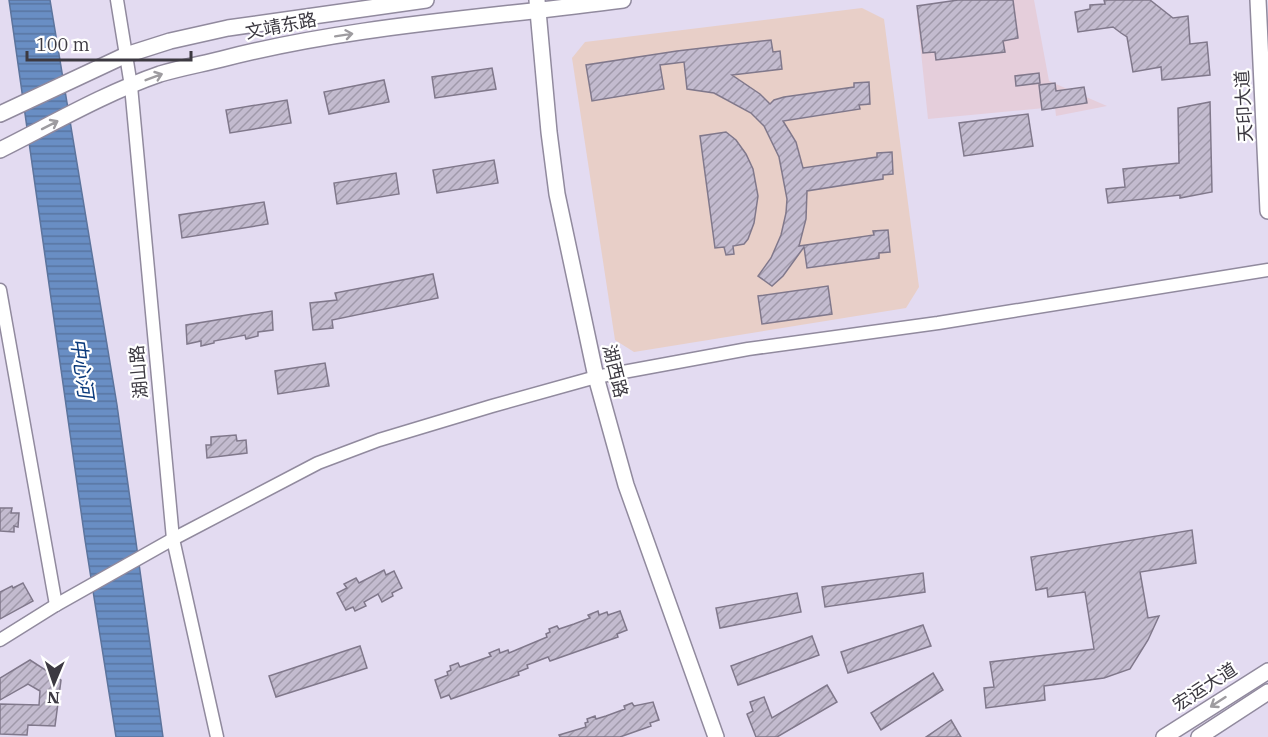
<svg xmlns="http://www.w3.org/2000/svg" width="1268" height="737" font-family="'IBM Plex Serif','Noto Sans SC',serif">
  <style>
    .commercial { fill: #e5cedb }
    .education { fill: #e8cfc8 }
    .water { fill: url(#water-rules); stroke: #5c749d; stroke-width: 1.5 }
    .building { fill: url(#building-hatch); stroke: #80788b; stroke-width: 1.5 }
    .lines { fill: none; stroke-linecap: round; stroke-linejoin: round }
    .minor-casing { stroke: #918a9e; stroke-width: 15 }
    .major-casing { stroke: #918a9e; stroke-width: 18 }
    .minor { stroke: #fff; stroke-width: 12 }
    .major { stroke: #fff; stroke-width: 15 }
    .oneway { stroke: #9e9ca0 }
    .labels { text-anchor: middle; stroke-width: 4.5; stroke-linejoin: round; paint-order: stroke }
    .street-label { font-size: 18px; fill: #3c3941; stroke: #fff }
    .water-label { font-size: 20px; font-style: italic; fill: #0b3a7c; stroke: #fff }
  </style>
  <defs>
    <pattern id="water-rules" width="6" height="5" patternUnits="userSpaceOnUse" patternTransform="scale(1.5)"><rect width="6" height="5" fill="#698ec4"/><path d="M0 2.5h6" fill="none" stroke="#5875a1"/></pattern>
    <pattern id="building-hatch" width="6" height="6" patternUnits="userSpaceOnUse" patternTransform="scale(1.5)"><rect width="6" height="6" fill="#c3bbcf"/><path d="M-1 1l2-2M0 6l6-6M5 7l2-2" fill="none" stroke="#a099aa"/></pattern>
  </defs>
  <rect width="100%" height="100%" fill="#e3dbf1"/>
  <path class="commercial" d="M986 0H1034L1049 81 1107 106 1056 116 1055 107 928 119 917 14Z"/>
  <path class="education" d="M862 8 884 19 919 287 906 308 634 352 615 340 572 58 585 42Z"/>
  <path class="water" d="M9 0H50L117 405 163 737H116L85 540Z"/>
  <g class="building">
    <path d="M958 0H1013L1018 38 1003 41 1005 52 936 60 935 52 923 53 917 6Z"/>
    <path d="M1104 0H1150L1173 18 1188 16 1190 44 1207 42 1210 75 1162 80 1161 67 1133 72 1127 37 1121 33 1113 27 1078 32 1075 12 1090 9V5L1105 4Z"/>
    <path d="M771 40 773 52 780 51 782 69 732 75 760 94 770 104 774 100 784 97 854 87V83L869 82 870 104 859 105 860 109 783 121 796 142 803 168 877 157V153L892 152 893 174 883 175V179L807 191 806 219 799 246 874 235 873 231 888 230 890 252 879 253V258L807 268 804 247 783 276 772 286 758 276 771 258 781 235 786 213 787 199 779 157 764 126 751 113 714 93 687 89 684 62 660 65 664 89 592 101 586 65 677 51Z"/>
    <path d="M492 68 496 89 435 98 432 77Z"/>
    <path d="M1039 73 1040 83 1016 86 1015 76Z"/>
    <path d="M384 80 389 102 329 114 324 92Z"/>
    <path d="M1055 83 1056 91 1084 87 1087 103 1042 110 1039 85Z"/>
    <path d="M287 100 291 123 230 133 226 110Z"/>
    <path d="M1210 102 1212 192 1180 198V195L1108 203 1106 189 1125 187 1123 169 1179 163 1178 108Z"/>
    <path d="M1028 114 1033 146 964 156 959 123Z"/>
    <path d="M726 132 736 140 746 154 753 169 758 196 754 223 748 239 744 244 733 246 734 254 726 255 724 247 715 248 700 136Z"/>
    <path d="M494 160 498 183 437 193 433 170Z"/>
    <path d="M396 173 399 194 337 204 334 183Z"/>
    <path d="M264 202 268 224 182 238 179 215Z"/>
    <path d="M433 274 438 298 332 320 333 328 313 330 310 303 337 300 335 293Z"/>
    <path d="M828 286 832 314 762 324 758 296Z"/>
    <path d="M272 311 273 330 258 332V336L246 339 245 335 214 341V343L201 346V341L187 344 186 325Z"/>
    <path d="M325 363 329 386 278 394 275 371Z"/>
    <path d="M236 435 237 441 246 440 247 453 207 458 206 445H211V437Z"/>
    <path d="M0 508H12L11 513H19L18 527 14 526V532L0 531Z"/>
    <path d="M1192 530 1196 563 1140 572 1148 618 1159 616 1148 640 1130 669 1104 678 1044 686 1045 700 986 708 984 688 994 687 990 662 1094 649 1085 592 1048 597 1047 588 1036 590 1031 557Z"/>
    <path d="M384 570 386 575 394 571 402 588 392 593 393 596 382 602 378 594 364 602 366 606 355 611 353 607 346 610 337 593 347 588 344 584 356 578 359 583Z"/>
    <path d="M923 573 925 592 825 607 822 587Z"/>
    <path d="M23 583 33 601 0 619V592L12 586 13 588Z"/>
    <path d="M797 593 801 612 720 628 716 608Z"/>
    <path d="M598 611 599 615 607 612 608 615 620 611 627 630 617 634 618 637 550 661 548 657 527 665 528 668 518 672 519 675 451 699 449 695 441 698 435 680 448 675 447 672 451 670 450 666 458 663 460 667 491 656 489 653 499 649 500 653 508 650 509 653 547 637 546 634 550 632 549 629 557 626 559 629 574 624 590 618 588 615Z"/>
    <path d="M923 625 931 646 848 673 841 652Z"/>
    <path d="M812 636 819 655 738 685 731 666Z"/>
    <path d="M360 646 367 668 276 697 269 676Z"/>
    <path d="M30 660 61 680 55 726 28 725 27 735 0 734V704L39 705 40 691 28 684 0 700V678Z"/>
    <path d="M933 673 943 690 881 730 871 713Z"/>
    <path d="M827 685 837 702 777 737H756L747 714 753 711 750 702 764 697 772 718Z"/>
    <path d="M653 702 659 720 650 723 651 726 620 737H560L559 735 586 727 585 723 588 722 587 719 595 716 596 719 606 716 625 709 624 706 632 703 634 706Z"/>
    <path d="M951 720 961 737H926Z"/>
  </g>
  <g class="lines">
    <g class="minor-casing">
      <g id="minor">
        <path d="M117 0 131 86 173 539 217 737"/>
        <path d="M0 290 56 605"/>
        <path d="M0 640 56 605 173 539 318 463 379 440 492 406 596 377 748 349 938 323 1268 270"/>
      </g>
    </g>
    <g class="major-casing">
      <g id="major">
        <path d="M537 0 549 132 557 194 596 377 626 485 716 737"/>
        <path d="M1258 0 1268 211"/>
        <path d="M0 114 126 55 170 41 228 28 426 0"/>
        <path d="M0 150C52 124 105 93 160 74 180 68 202 64 222 59 353 25 489 18 623 0"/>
        <path d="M1164 737 1268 671"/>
        <path d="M1199 737 1268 692"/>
      </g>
    </g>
    <use href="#minor" class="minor"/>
    <use href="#major" class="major"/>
  </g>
  <defs><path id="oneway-shaft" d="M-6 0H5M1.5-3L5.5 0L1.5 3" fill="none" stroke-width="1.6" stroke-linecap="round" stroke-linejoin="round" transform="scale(1.5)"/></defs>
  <g class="oneway">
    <use href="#oneway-shaft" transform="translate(344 35) rotate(-9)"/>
    <use href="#oneway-shaft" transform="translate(154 77) rotate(-21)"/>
    <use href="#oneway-shaft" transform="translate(50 125) rotate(-27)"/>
    <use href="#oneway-shaft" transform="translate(1218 702) rotate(147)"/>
  </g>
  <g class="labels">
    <g class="street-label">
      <text transform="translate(281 26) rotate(-11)" y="6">文靖东路</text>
      <text transform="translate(1244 106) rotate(-93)" y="6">天印大道</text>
      <text transform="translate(615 371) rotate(76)" y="6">湖西路</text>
      <text transform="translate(139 372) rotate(-95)" y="6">湖山路</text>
      <text transform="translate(1205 687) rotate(-33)" y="6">宏运大道</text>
    </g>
    <g class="water-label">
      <text transform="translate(82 368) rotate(82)" y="7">中心河</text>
    </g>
  </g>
  <g transform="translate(54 683) rotate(182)" stroke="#ffffff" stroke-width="4.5" paint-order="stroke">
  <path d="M0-4.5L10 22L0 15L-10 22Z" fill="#3c3941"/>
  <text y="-9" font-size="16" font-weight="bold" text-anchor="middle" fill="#3c3941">N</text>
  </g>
  <path d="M27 51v9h164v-9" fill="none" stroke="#3c3941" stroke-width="3"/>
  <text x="36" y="51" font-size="18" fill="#3c3941" stroke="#ffffff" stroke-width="4.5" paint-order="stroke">100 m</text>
</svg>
